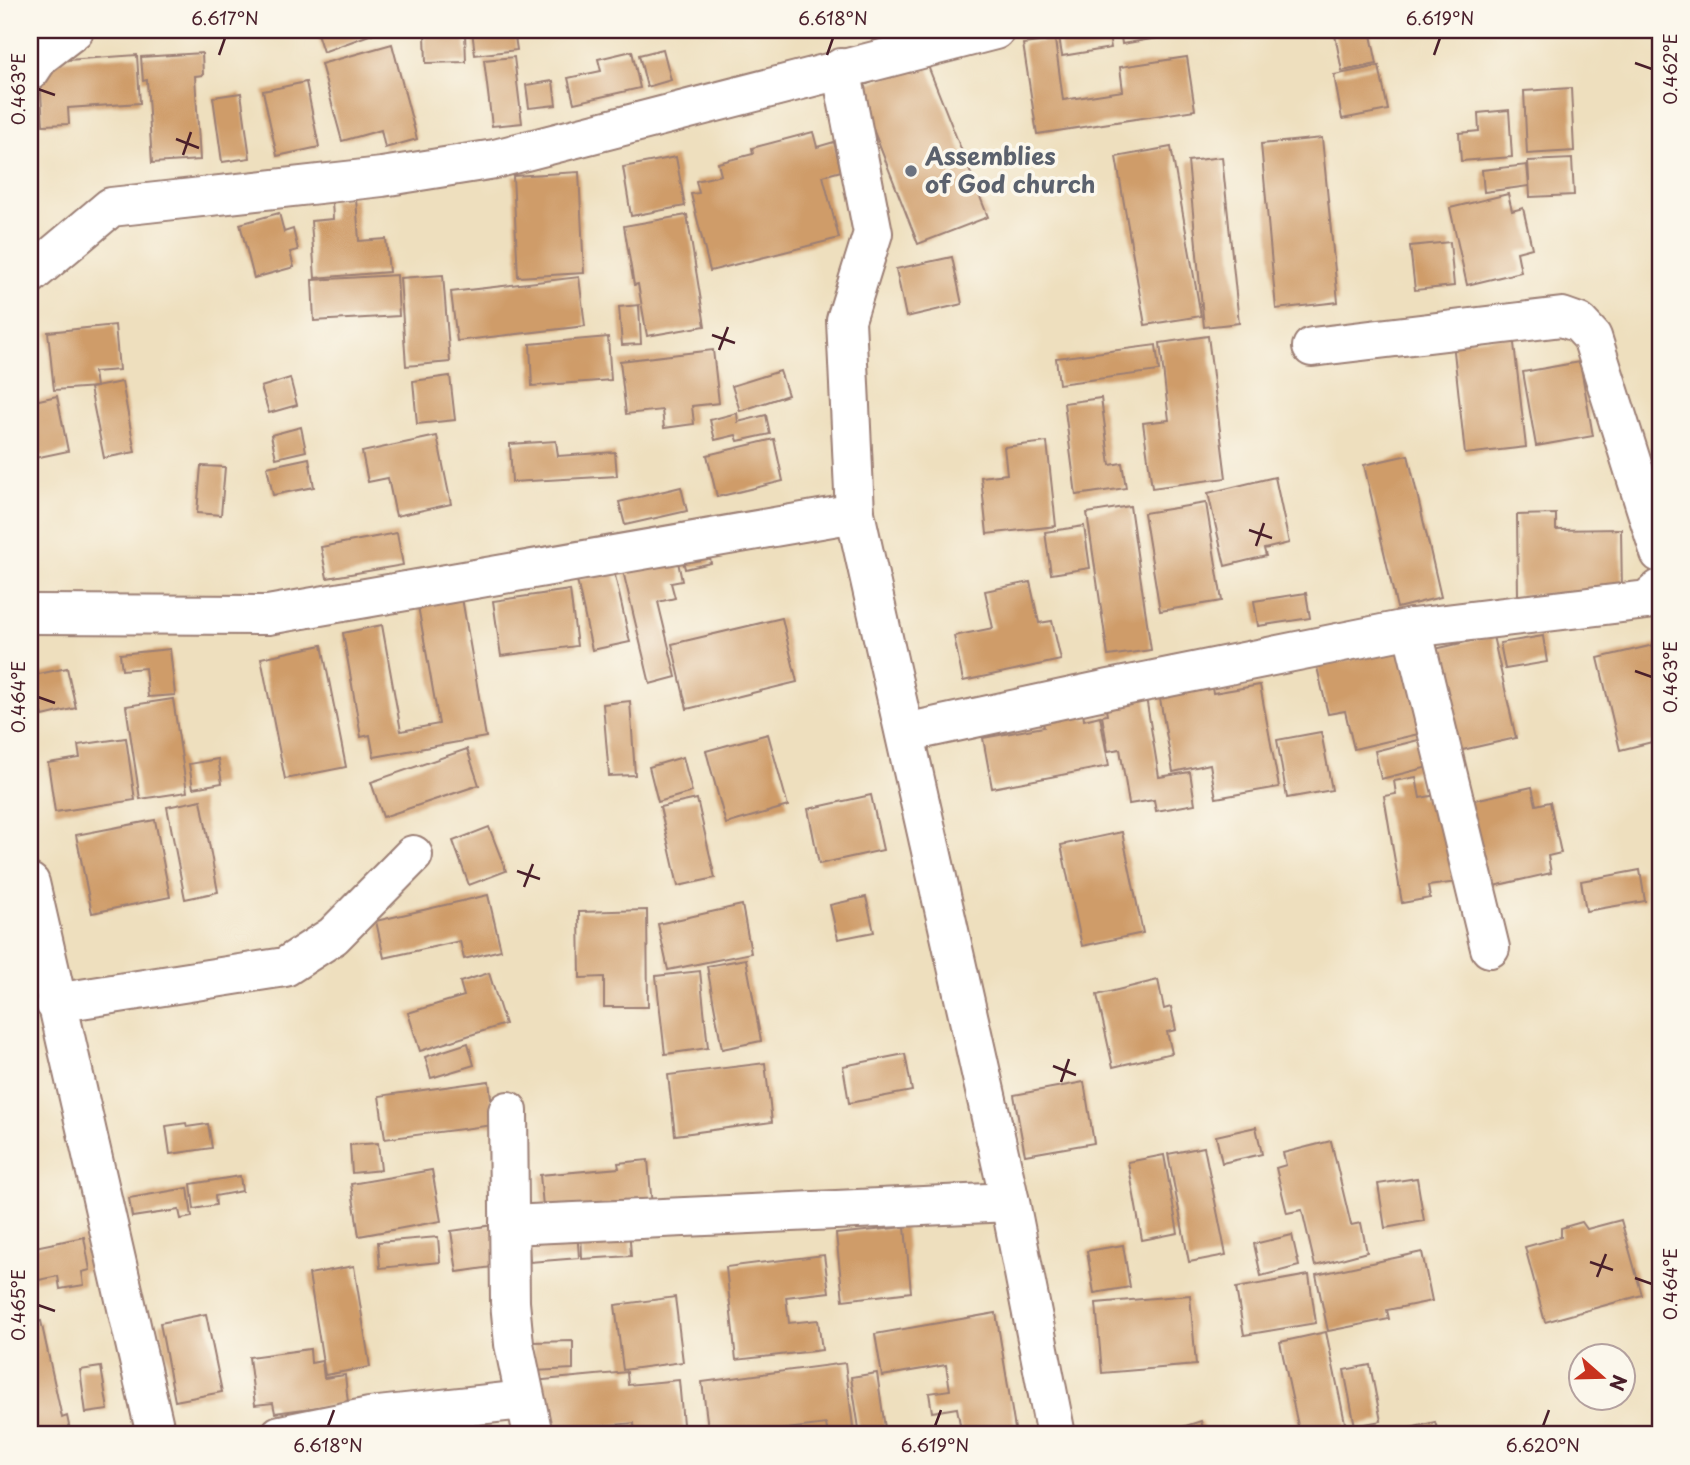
<svg xmlns="http://www.w3.org/2000/svg" width="1690" height="1465" font-family="'Playpen Sans',sans-serif">
  <style>
    .building { fill: #cf9c69 }
    .lines { fill: none; stroke-linecap: round; stroke-linejoin: round }
    .minor-casing { stroke: #9c7f74; stroke-width: 42 }
    .minor { stroke: #fff; stroke-width: 38 }
    .ticks { fill: none; stroke: #4a1f2b; stroke-width: 2.5 }
    .worship-dot { fill: #6b7280; stroke: #fbf7ec; stroke-width: 2.5 }
    .labels { text-anchor: middle; stroke-width: 7; stroke-linejoin: round; paint-order: stroke }
    .worship-label { font-size: 24px; font-weight: bold; fill: #5b616d; stroke: #fbf7ec; text-anchor: start }
    .neatline { fill: none; stroke: #4a1f2b; stroke-width: 2.5 }
    .ticks-label { font-size: 18px; text-anchor: middle; fill: #4a1f2b }
  </style>
  <rect width="100%" height="100%" fill="#fbf7ec"/>
  <filter id="ink" filterUnits="userSpaceOnUse"><feTurbulence type="fractalNoise" baseFrequency=".0143" numOctaves="2"/><feDisplacementMap in="SourceGraphic" scale="14" xChannelSelector="R" yChannelSelector="G"/><feConvolveMatrix kernelMatrix="1 2 1 2 8 2 1 2 1" color-interpolation-filters="sRGB"/></filter>
  <filter id="wash" filterUnits="userSpaceOnUse"><feTurbulence type="fractalNoise" baseFrequency=".00686" numOctaves="4" result="noise"/><feDisplacementMap in="SourceGraphic" scale="28" xChannelSelector="R" yChannelSelector="G"/><feGaussianBlur stdDeviation="1.57" result="paint"/><feColorMatrix in="noise" values="0 0 0 0 0 0 0 0 0 0 0 0 0 0 0 0 0 1.4 0 .05"/><feComposite in="paint" operator="in"/></filter>
  <g filter="url(#wash)">
    <rect width="100%" height="100%" fill="#eedfbe"/>
    <g id="blocks">
      <g class="building">
        <path d="M316 30H383L323 52Z"/>
        <path d="M472 30H514L517 50 475 55Z"/>
        <path d="M1058 30H1108L1111 48 1062 56Z"/>
        <path d="M1120 30H1168L1169 36 1122 44Z"/>
        <path d="M1364 30H1370L1377 64 1342 71 1335 35Z"/>
        <path d="M465 33 466 62 426 63 425 34Z"/>
        <path d="M1055 40 1063 100 1123 91 1120 67 1187 57 1195 110 1037 134 1023 44Z"/>
        <path d="M392 44 417 139 385 148 381 130 342 141 321 64Z"/>
        <path d="M663 49 671 80 647 87 639 55Z"/>
        <path d="M632 51 640 88 574 103 568 78 601 71 598 59Z"/>
        <path d="M202 53 203 75 195 76 200 160 152 163 147 80 143 81 141 57Z"/>
        <path d="M137 55 140 103 68 108 69 124 43 125 39 62Z"/>
        <path d="M514 57 522 123 492 126 484 60Z"/>
        <path d="M926 61 988 217 918 244 857 88Z"/>
        <path d="M1379 66 1388 110 1342 119 1334 75Z"/>
        <path d="M553 81 556 105 529 108 526 85Z"/>
        <path d="M306 82 319 147 277 156 263 91Z"/>
        <path d="M1571 88 1574 151 1527 154 1524 91Z"/>
        <path d="M241 93 250 158 222 162 213 97Z"/>
        <path d="M1509 110 1512 157 1461 161 1459 133 1479 131 1478 113Z"/>
        <path d="M813 132 817 147 834 142 841 171 823 176 839 238 710 271 691 194 699 193 696 181 721 175 718 163 753 154 752 148Z"/>
        <path d="M1322 138 1338 302 1276 309 1261 144Z"/>
        <path d="M1171 147 1201 316 1145 325 1116 157Z"/>
        <path d="M676 157 685 206 631 216 623 167Z"/>
        <path d="M1222 157 1239 323 1204 327 1188 161Z"/>
        <path d="M1572 159 1574 195 1530 197 1528 161Z"/>
        <path d="M1527 165 1529 186 1484 192 1482 170Z"/>
        <path d="M579 172 584 273 518 277 513 176Z"/>
        <path d="M1508 194 1512 211 1523 208 1532 248 1517 252 1521 272 1467 285 1450 208Z"/>
        <path d="M356 198 359 241 386 239 389 272 315 278 311 221 333 219 332 200Z"/>
        <path d="M279 213 284 232 293 229 298 250 290 252 294 267 254 278 240 224Z"/>
        <path d="M687 215 705 326 647 336 638 284 634 285 624 226Z"/>
        <path d="M1450 242 1454 286 1415 290 1410 246Z"/>
        <path d="M952 257 962 304 906 317 896 269Z"/>
        <path d="M397 275 399 316 314 321 312 280Z"/>
        <path d="M443 275 450 362 406 366 400 278Z"/>
        <path d="M579 277 585 326 457 341 451 292Z"/>
        <path d="M639 305 641 344 622 345 619 307Z"/>
        <path d="M115 325 119 370 94 372 96 387 54 390 48 332Z"/>
        <path d="M1513 335 1526 447 1465 454 1453 342Z"/>
        <path d="M1208 336 1226 478 1152 488 1143 423 1169 420 1160 343Z"/>
        <path d="M608 337 611 380 532 386 530 344Z"/>
        <path d="M1156 345 1159 371 1059 384 1056 358Z"/>
        <path d="M713 350 719 403 692 406 694 424 664 428 662 410 626 414 620 361Z"/>
        <path d="M1580 362 1593 436 1536 446 1523 372Z"/>
        <path d="M780 371 788 395 740 411 732 386Z"/>
        <path d="M450 376 455 420 417 424 413 381Z"/>
        <path d="M290 378 297 405 269 413 261 387Z"/>
        <path d="M122 382 135 452 104 458 90 388Z"/>
        <path d="M57 396 68 451 30 459V402Z"/>
        <path d="M1101 398 1110 465 1122 463 1126 488 1076 495 1064 403Z"/>
        <path d="M737 413 738 422 766 415 770 434 738 441 736 435 715 440 710 420Z"/>
        <path d="M301 427 306 451 276 458 271 435Z"/>
        <path d="M437 436 451 504 396 516 388 478 368 482 362 452Z"/>
        <path d="M774 439 783 481 717 497 707 455Z"/>
        <path d="M556 441 558 456 615 452 617 476 512 482 510 444Z"/>
        <path d="M1047 442 1056 526 987 534 981 477 1007 474 1004 447Z"/>
        <path d="M1408 455 1441 597 1397 608 1364 465Z"/>
        <path d="M309 458 314 487 273 495 267 467Z"/>
        <path d="M201 466 225 467 221 515 197 513Z"/>
        <path d="M1275 477 1289 543 1264 549 1266 556 1225 566 1208 493Z"/>
        <path d="M681 487 687 511 625 525 619 502Z"/>
        <path d="M1206 503 1222 601 1160 611 1144 513Z"/>
        <path d="M1130 506 1151 650 1108 656 1087 513Z"/>
        <path d="M1556 514V530L1621 529 1622 593 1518 595 1517 515Z"/>
        <path d="M1084 526 1090 568 1051 574 1045 532Z"/>
        <path d="M397 533 403 565 327 578 321 547Z"/>
        <path d="M708 549 711 563 685 569 682 556Z"/>
        <path d="M677 557 682 581 671 583 675 598 658 602 676 677 650 684 623 571Z"/>
        <path d="M614 571 630 642 592 650 577 580Z"/>
        <path d="M1030 582 1039 623 1052 621 1061 660 963 681 954 636 993 628 985 591Z"/>
        <path d="M570 590 577 646 501 656 493 601Z"/>
        <path d="M1306 593 1310 618 1258 626 1254 601Z"/>
        <path d="M462 598 486 737 374 757 370 735 361 737 343 633 382 625 401 731 439 724 418 606Z"/>
        <path d="M782 618 797 682 687 709 672 644Z"/>
        <path d="M1493 636 1516 738 1449 753 1426 651Z"/>
        <path d="M1543 636 1547 662 1505 669 1500 643Z"/>
        <path d="M1658 644 1660 654V740L1620 750 1598 658Z"/>
        <path d="M322 645 346 767 285 779 261 658Z"/>
        <path d="M1407 646 1427 732 1354 749 1345 711 1328 714 1317 667Z"/>
        <path d="M170 649 175 695 148 697 145 668 122 670 120 654Z"/>
        <path d="M67 668 76 708 43 716 34 675Z"/>
        <path d="M1211 684 1213 693 1260 685 1279 787 1216 798 1210 764 1173 772 1159 693Z"/>
        <path d="M1146 697 1159 777 1190 772 1195 804 1156 811 1154 800 1129 804 1120 749 1108 751 1102 716 1107 715 1105 704Z"/>
        <path d="M173 699 187 792 140 799 126 706Z"/>
        <path d="M630 701 635 775 609 776 603 704Z"/>
        <path d="M1082 707 1084 720 1100 716 1109 766 992 788 983 738 1044 727 1041 714Z"/>
        <path d="M1321 732 1332 790 1287 798 1277 740Z"/>
        <path d="M768 734 788 806 726 824 706 751Z"/>
        <path d="M1438 735 1444 763 1381 779 1375 751Z"/>
        <path d="M126 738 135 800 55 812 48 763 80 758 78 745Z"/>
        <path d="M467 749 479 785 383 817 371 782Z"/>
        <path d="M683 757 692 792 658 802 649 767Z"/>
        <path d="M218 759 222 783 193 788 189 764Z"/>
        <path d="M1416 777 1420 798 1442 794 1457 882 1428 886 1430 898 1402 903 1384 796 1396 794 1394 781Z"/>
        <path d="M1532 787 1536 805 1550 802 1561 853 1548 856 1551 873 1485 888 1466 802Z"/>
        <path d="M871 795 883 850 819 864 808 809Z"/>
        <path d="M697 799 715 878 678 886 660 807Z"/>
        <path d="M201 800 218 892 185 899 167 807Z"/>
        <path d="M155 820 170 897 92 913 76 835Z"/>
        <path d="M489 827 506 871 469 885 453 841Z"/>
        <path d="M1122 832 1143 933 1082 946 1061 845Z"/>
        <path d="M1640 870 1645 901 1586 911 1581 881Z"/>
        <path d="M488 895 501 950 464 959 460 941 384 958 376 921Z"/>
        <path d="M866 897 874 932 838 939 830 905Z"/>
        <path d="M742 905 751 953 668 970 658 924Z"/>
        <path d="M647 910 648 1007H604V977L580 978 579 912Z"/>
        <path d="M746 959 761 1041 722 1049 707 966Z"/>
        <path d="M700 971 708 1048 665 1054 656 976Z"/>
        <path d="M489 973 505 1024 420 1051 408 1013 464 996 460 982Z"/>
        <path d="M1158 980 1164 1009 1171 1007 1176 1030 1167 1032 1172 1053 1113 1067 1097 995Z"/>
        <path d="M468 1043 474 1065 431 1078 425 1057Z"/>
        <path d="M905 1054 912 1091 849 1103 843 1066Z"/>
        <path d="M765 1063 772 1122 675 1135 668 1075Z"/>
        <path d="M489 1081 494 1125 385 1139 379 1096Z"/>
        <path d="M1084 1082 1094 1143 1025 1155 1014 1095Z"/>
        <path d="M186 1123 187 1127 208 1124 212 1148 170 1154 166 1126Z"/>
        <path d="M1256 1127 1262 1154 1222 1163 1216 1136Z"/>
        <path d="M1331 1141 1351 1225 1361 1223 1367 1252 1315 1266 1302 1210 1287 1213 1276 1168 1286 1165 1283 1153Z"/>
        <path d="M378 1143 381 1170 352 1173 350 1145Z"/>
        <path d="M1204 1147 1226 1255 1189 1262 1168 1154Z"/>
        <path d="M1164 1155 1178 1233 1142 1240 1128 1162Z"/>
        <path d="M648 1160 652 1207 544 1216 540 1175 619 1168 618 1163Z"/>
        <path d="M432 1170 441 1221 359 1236 351 1184Z"/>
        <path d="M240 1176 242 1191 215 1196 216 1205 194 1209 191 1184Z"/>
        <path d="M1417 1178 1424 1221 1385 1228 1378 1184Z"/>
        <path d="M188 1188 192 1217 181 1219 179 1210 132 1217 129 1198Z"/>
        <path d="M1621 1220 1642 1295 1545 1322 1525 1247 1561 1237V1228L1582 1222 1587 1229Z"/>
        <path d="M494 1225 499 1266 457 1272 451 1231Z"/>
        <path d="M629 1226 631 1256 582 1259 581 1229Z"/>
        <path d="M905 1227 911 1292 843 1300 836 1234Z"/>
        <path d="M577 1228 579 1258 530 1262 528 1233Z"/>
        <path d="M1292 1235 1299 1266 1261 1276 1254 1244Z"/>
        <path d="M84 1237 90 1270 82 1272 84 1285 60 1289 58 1276 34 1281 30 1248Z"/>
        <path d="M438 1237 440 1262 380 1268 378 1242Z"/>
        <path d="M1123 1245 1130 1287 1094 1293 1087 1251Z"/>
        <path d="M1422 1252 1432 1301 1387 1310 1389 1319 1328 1331 1316 1275Z"/>
        <path d="M824 1255 829 1292 786 1297 789 1323 818 1320 822 1350 736 1360 726 1267Z"/>
        <path d="M354 1266 370 1367 325 1375 309 1274Z"/>
        <path d="M1309 1275 1316 1323 1244 1335 1236 1288Z"/>
        <path d="M1190 1295 1196 1365 1102 1373 1096 1303Z"/>
        <path d="M675 1297 683 1362 623 1370 615 1305Z"/>
        <path d="M996 1313 1016 1435H962L957 1408 932 1412 929 1393 950 1390 946 1365 882 1376 875 1334Z"/>
        <path d="M206 1314 222 1392 175 1401 160 1323Z"/>
        <path d="M41 1321 62 1418 67 1416 71 1435H30V1323Z"/>
        <path d="M1326 1332 1347 1432 1330 1435H1300L1280 1342Z"/>
        <path d="M573 1341V1369L534 1371 533 1342Z"/>
        <path d="M310 1349 311 1363 322 1361 324 1378 345 1375 348 1403 275 1413 273 1403 255 1405 249 1357Z"/>
        <path d="M845 1363 854 1435H828L826 1424 740 1435H709L702 1382Z"/>
        <path d="M1370 1365 1381 1421 1355 1426 1344 1370Z"/>
        <path d="M101 1367 108 1410 86 1413 80 1370Z"/>
        <path d="M627 1372 628 1385 679 1380 684 1435H635L634 1423 537 1432 533 1381Z"/>
        <path d="M877 1373 886 1435H860L851 1377Z"/>
        <path d="M441 1420 444 1435H403L402 1428Z"/>
        <path d="M1201 1421 1205 1435H1158Z"/>
        <path d="M1435 1422 1439 1435H1399L1398 1431Z"/>
      </g>
    </g>
  </g>
  <g filter="url(#ink)">
    <use href="#blocks" fill-opacity="0" stroke="#9c7f74" stroke-width="2"/>
    <g class="lines">
      <g class="minor-casing">
        <g id="minor">
          <path d="M841 68 873 233 846 320 855 513"/>
          <path d="M30 71 40 56 74 30"/>
          <path d="M30 275 111 207 382 177 495 159 995 30"/>
          <path d="M1312 347 1562 317 1579 323 1592 337 1660 553"/>
          <path d="M30 614 268 615 855 513 1010 1202 1056 1435"/>
          <path d="M1412 628 1490 948"/>
          <path d="M905 733 1109 689 1412 628 1647 600 1660 589"/>
          <path d="M30 883 156 1435"/>
          <path d="M55 1003 285 967 333 936 413 855"/>
          <path d="M508 1111 510 1302 514 1344 533 1435"/>
          <path d="M509 1225 1010 1202"/>
          <path d="M280 1435 369 1417 524 1400"/>
        </g>
      </g>
      <use href="#minor" class="minor"/>
    </g>
  </g>
  <path class="ticks" d="M219 55 225 38M827 55 833 38M1434 55 1440 38M1635 63 1652 69M38 89 55 95M176 139 199 148M183 155 191 132M712 335 735 343M719 350 728 327M1249 530 1272 538M1256 546 1264 523M1635 671 1652 677M38 697 55 703M517 871 540 879M524 887 533 864M1053 1066 1076 1075M1061 1082 1069 1059M1590 1262 1613 1270M1597 1277 1606 1254M1635 1278 1652 1284M38 1305 55 1311M328 1426 334 1410M935 1426 941 1410M1543 1426 1549 1410"/>
  <circle class="worship-dot" cx="911" cy="171" r="7"/>
  <g class="labels">
    <g class="worship-label">
      <text x="925" y="165">Assemblies<tspan x="925" dy="28">of God church</tspan></text>
    </g>
  </g>
  <rect width="1690" height="1465" fill="none" stroke="#fbf7ec" stroke-width="77"/>
  <g transform="translate(1602 1377) rotate(110)"><circle r="33" fill="#fbf7ec" stroke="#b4a19f" stroke-width="2"/>
  <path d="M0-5L12 26L0 18L-12 26Z" fill="#c8321e"/>
  <text y="-10" font-size="19" font-weight="bold" text-anchor="middle" fill="#4a1f2b">N</text>
  </g>
  <rect x="38" y="38" width="1614" height="1388" class="neatline"/>
  <g class="ticks-label">
    <text x="225" y="25">6.617°N</text>
    <text x="833" y="25">6.618°N</text>
    <text x="1440" y="25">6.619°N</text>
    <text transform="translate(1671 69) rotate(-90)" y="6">0.462°E</text>
    <text transform="translate(19 89) rotate(-90)" y="6">0.463°E</text>
    <text transform="translate(1671 677) rotate(-90)" y="6">0.463°E</text>
    <text transform="translate(19 697) rotate(-90)" y="6">0.464°E</text>
    <text transform="translate(1671 1284) rotate(-90)" y="6">0.464°E</text>
    <text transform="translate(19 1305) rotate(-90)" y="6">0.465°E</text>
    <text x="328" y="1452">6.618°N</text>
    <text x="935" y="1452">6.619°N</text>
    <text x="1543" y="1452">6.620°N</text>
  </g>
</svg>
